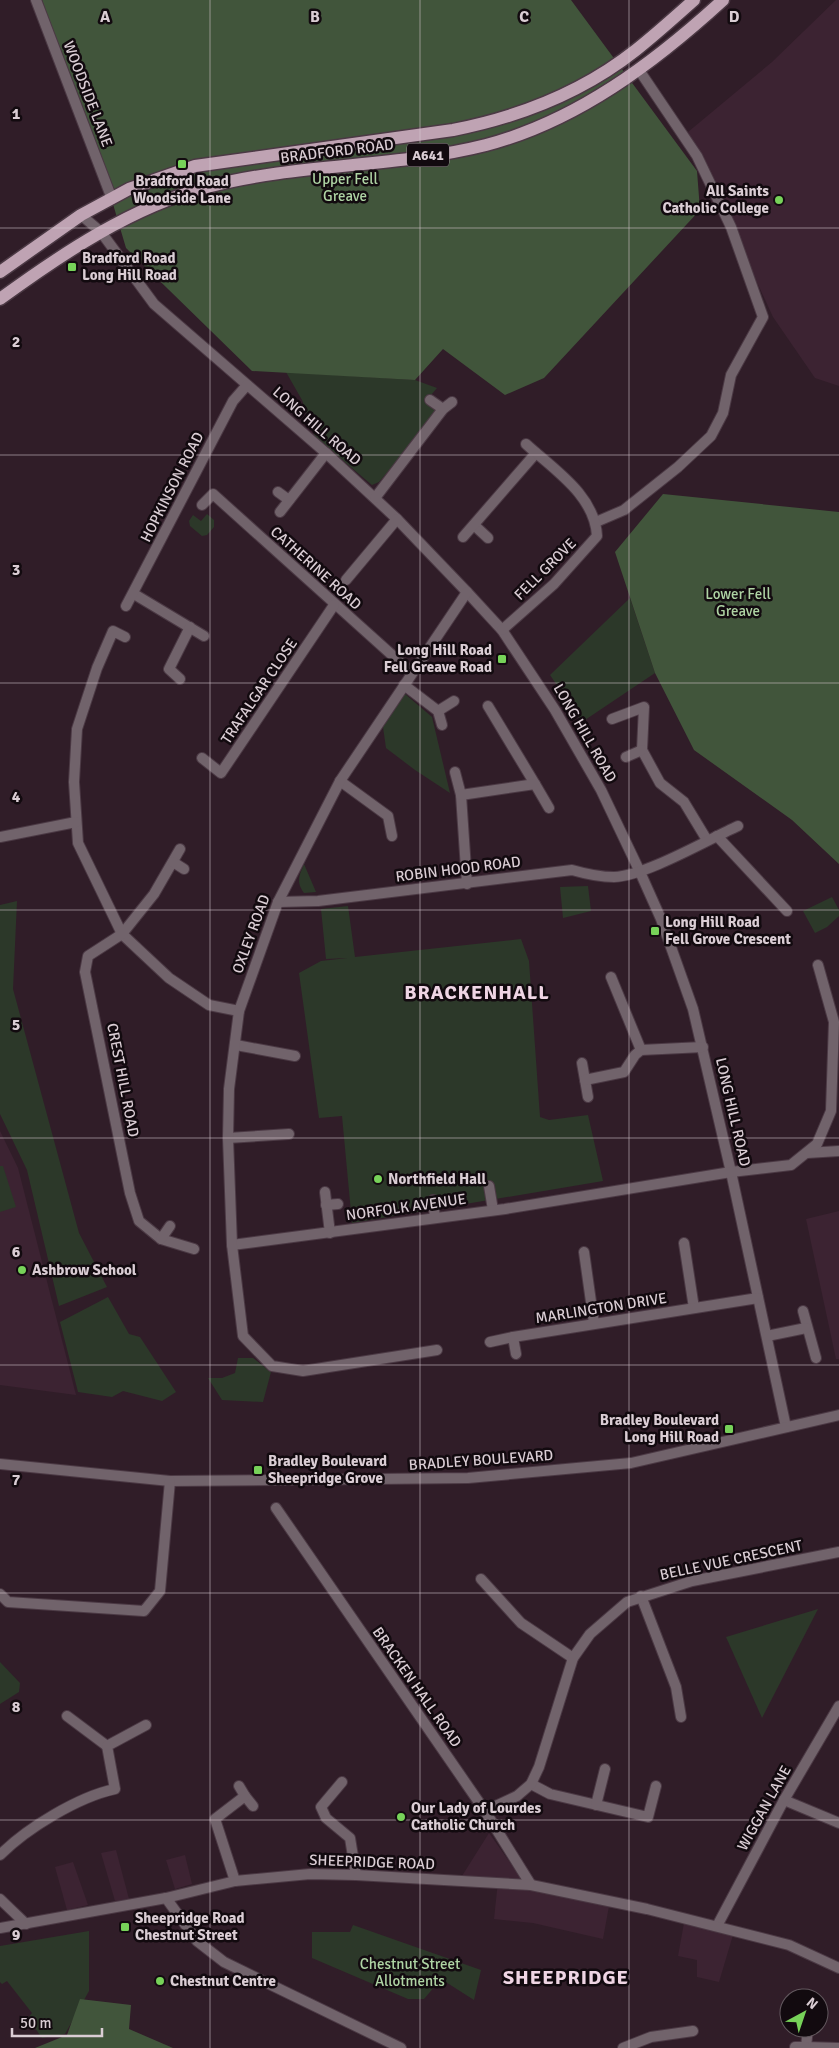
<svg xmlns="http://www.w3.org/2000/svg" width="839" height="2048" font-family="Signika,sans-serif">
  <style>
    .built { fill: #3c2332 }
    .green { fill: #2c3829 }
    .forest { fill: #41553b }
    .lines { fill: none; stroke-linecap: round; stroke-linejoin: round }
    .street-casing { stroke: #4b3944; stroke-width: 12 }
    .primary-casing { stroke: #4b3944; stroke-width: 15 }
    .street { stroke: #71636b; stroke-width: 10 }
    .primary { stroke: #bfa3b3; stroke-width: 12 }
    .grid { fill: none; stroke: #dacdd4; stroke-width: 1; stroke-opacity: 0.55 }
    .poi-dot { fill: #77d259; stroke: #120a0f; stroke-width: 2 }
    .labels { text-anchor: middle; stroke-width: 5; stroke-linejoin: round; paint-order: stroke }
    .shield { fill: #120a0f; stroke: #9e9299; stroke-width: 1 }
    .shield-label { font-size: 14px; font-weight: bold; fill: #dacdd4 }
    .street-label { font-size: 15px; fill: #dacdd4; stroke: #120a0f }
    .park-label { font-size: 15px; fill: #afd4a4; stroke: #120a0f }
    .poi-label { font-size: 15px; font-weight: bold; fill: #dacdd4; stroke: #120a0f; text-anchor: start }
    .district-label { font-size: 20px; font-weight: bold; letter-spacing: 1px; fill: #efd5e4; stroke: #120a0f }
    .grid-label { font-size: 16px; text-anchor: middle; font-weight: bold; fill: #dacdd4; stroke: #120a0f; stroke-width: 5; stroke-linejoin: round; paint-order: stroke }
  </style>
  <rect width="100%" height="100%" fill="#301d28"/>
  <g class="built">
    <path d="M836 0H839V386L815 378 773 317 688 132 772 62Z"/>
    <path d="M0 1131 18 1168 76 1395 0 1385Z"/>
    <path d="M839 1211V1359H836L806 1219Z"/>
    <path d="M489 1833 529 1889 609 1906 603 1939 533 1923 494 1919 498 1881 462 1876Z"/>
    <path d="M116 1850 129 1899 115 1901 101 1853Z"/>
    <path d="M185 1855 192 1884 175 1889 166 1860Z"/>
    <path d="M73 1862 88 1905 67 1910 55 1867Z"/>
    <path d="M684 1923 733 1935 719 1982 697 1977V1960L678 1956Z"/>
  </g>
  <g class="green">
    <path d="M286 372 415 380 437 388 426 401 439 412 379 482 372 485 315 437 302 400Z"/>
    <path d="M207 514 214 520V527L207 535 202 536 190 526 189 521 193 515 201 521Z"/>
    <path d="M630 598 655 673 582 722 550 675Z"/>
    <path d="M405 694 432 717 450 793 415 770 386 748 383 727Z"/>
    <path d="M304 864 316 892 304 893C296 882 299 876 304 864Z"/>
    <path d="M588 886 591 911 563 918 560 887Z"/>
    <path d="M832 897 839 910V916L827 927 815 933 803 911Z"/>
    <path d="M17 901 13 989 79 1233 107 1287 59 1306 27 1170 0 1114V905Z"/>
    <path d="M348 906 355 957 521 939 529 961 540 1117 549 1120 588 1115 603 1181 352 1223 342 1116 319 1118 299 973 321 961 347 958 326 959 321 909Z"/>
    <path d="M0 1166H3L16 1207 0 1212Z"/>
    <path d="M108 1297 129 1334 140 1337 176 1392 162 1401 123 1391 112 1397 78 1392 60 1322Z"/>
    <path d="M238 1358H253L271 1372 263 1402 222 1400 208 1378H222L235 1373Z"/>
    <path d="M818 1609 762 1718 726 1637Z"/>
    <path d="M0 1662 20 1683 19 1692 0 1704Z"/>
    <path d="M353 1925 481 1970 474 2000 441 1979 424 1999H408L312 1958V1932H350Z"/>
    <path d="M89 1931V1991L65 2034 42 2038 28 2018 32 2013 7 1981 2 1984 0 1982V1946Z"/>
  </g>
  <g class="forest">
    <path d="M42 0H571L697 171 700 210 544 378 505 395 443 349 415 380 252 371 126 248 105 177Z"/>
    <path d="M663 494 839 512V864L792 820 694 750 655 673 615 552Z"/>
    <path d="M80 1999 131 2005 129 2029 173 2048H35L67 2035Z"/>
  </g>
  <g class="lines">
    <g class="street-casing">
      <g id="street">
        <path d="M36 0 112 199"/>
        <path d="M81 215 101 232 154 304 326 453 397 519 467 592 502 630 555 710 601 790 640 872 661 919 693 1009 731 1172 786 1427"/>
        <path d="M430 400 443 409"/>
        <path d="M278 492 289 500"/>
        <path d="M375 498 443 409 452 402"/>
        <path d="M202 505 213 494 412 673"/>
        <path d="M280 512 326 453"/>
        <path d="M596 522 624 510 678 467 711 436 723 413 731 375 763 317 731 227 697 156 639 70"/>
        <path d="M474 525 488 538"/>
        <path d="M463 537 536 453"/>
        <path d="M346 580 397 519"/>
        <path d="M134 594 204 636"/>
        <path d="M126 606 233 401 247 385"/>
        <path d="M502 630 554 584 597 536C595 495 553 469 526 444"/>
        <path d="M125 637 113 631 97 668 77 729 74 782 78 843 122 934 169 978 209 1005 239 1011"/>
        <path d="M180 679 169 669 190 627"/>
        <path d="M404 685 438 711 442 725"/>
        <path d="M488 706 535 784"/>
        <path d="M438 711 454 701"/>
        <path d="M612 719 644 707 642 750 660 783 684 802 707 840"/>
        <path d="M626 757 642 750"/>
        <path d="M202 758 221 773 334 605"/>
        <path d="M455 772 461 795 467 884"/>
        <path d="M340 781 388 816 392 836"/>
        <path d="M461 795 535 784 549 808"/>
        <path d="M717 836 787 911"/>
        <path d="M0 837 76 822"/>
        <path d="M180 849 154 894 122 934 88 956 85 972 130 1193 139 1221 161 1239 194 1249"/>
        <path d="M173 862 184 869"/>
        <path d="M278 902 318 901 572 870C586 874 599 877 614 877 645 876 707 840 738 826"/>
        <path d="M611 977 641 1050"/>
        <path d="M236 1045 295 1056"/>
        <path d="M582 1063 588 1097"/>
        <path d="M585 1080 624 1072 635 1055 641 1050 703 1047"/>
        <path d="M228 1138 289 1134"/>
        <path d="M807 1153 839 1151"/>
        <path d="M489 1186 493 1210"/>
        <path d="M325 1192 330 1233"/>
        <path d="M433 1200 435 1218"/>
        <path d="M326 1205 338 1204"/>
        <path d="M161 1239 170 1226"/>
        <path d="M684 1243 694 1308"/>
        <path d="M232 1245 505 1209 731 1172 791 1165 817 1144 831 1111 834 1022 818 965"/>
        <path d="M584 1252 594 1323"/>
        <path d="M803 1311 816 1358"/>
        <path d="M767 1336 806 1328"/>
        <path d="M490 1342 513 1337"/>
        <path d="M437 1350 303 1371 272 1366 243 1336 232 1245 228 1138 229 1089 239 1011 278 902 340 781 467 592"/>
        <path d="M516 1354 513 1337 758 1298"/>
        <path d="M0 1464 170 1481 468 1478 631 1463 839 1415"/>
        <path d="M276 1508 485 1811 531 1885"/>
        <path d="M481 1579 521 1623 573 1658"/>
        <path d="M0 1594 8 1602 144 1611 160 1591 170 1481"/>
        <path d="M641 1596 676 1687 681 1717"/>
        <path d="M67 1716 107 1746"/>
        <path d="M342 1782 321 1807 326 1818 350 1838 356 1875"/>
        <path d="M531 1784 550 1794 648 1817 656 1786"/>
        <path d="M245 1796 253 1806"/>
        <path d="M784 1800 839 1823"/>
        <path d="M596 1805 605 1769"/>
        <path d="M485 1811 517 1796 531 1784 539 1767 573 1658 590 1634 627 1602 692 1581 839 1552"/>
        <path d="M0 1855C27 1828 78 1797 115 1789L107 1746 146 1725"/>
        <path d="M235 1881 215 1819 245 1796 239 1786"/>
        <path d="M166 1898 197 1941 224 1962 401 2048"/>
        <path d="M0 1899 26 1924"/>
        <path d="M717 1926 784 1800 839 1706"/>
        <path d="M0 1928 166 1898 235 1881 310 1874 356 1875 531 1885 647 1909 789 1945 839 1968"/>
        <path d="M808 2028 806 2047 839 2048"/>
        <path d="M795 2047H806"/>
        <path d="M623 2048 651 2037 693 2031"/>
      </g>
    </g>
    <g class="primary-casing">
      <g id="primary">
        <path d="M0 272 81 215 129 189 195 166 453 130C519 117 583 92 636 50 656 34 675 17 694 0"/>
        <path d="M0 299C63 253 132 207 207 187 298 163 395 168 486 145 577 121 654 63 723 0"/>
      </g>
    </g>
    <use href="#street" class="street"/>
    <use href="#primary" class="primary"/>
  </g>
  <path class="grid" d="M210 0V2048M420 0V2048M629 0V2048M0 228H839M0 455H839M0 683H839M0 910H839M0 1138H839M0 1365H839M0 1593H839M0 1820H839"/>
  <g class="poi-dot">
    <rect x="177" y="159" width="10" height="10" rx="2.5"/>
    <circle cx="779" cy="200" r="5"/>
    <rect x="67" y="262" width="10" height="10" rx="2.5"/>
    <rect x="497" y="654" width="10" height="10" rx="2.5"/>
    <rect x="650" y="926" width="10" height="10" rx="2.5"/>
    <circle cx="378" cy="1179" r="5"/>
    <circle cx="22" cy="1270" r="5"/>
    <rect x="724" y="1424" width="10" height="10" rx="2.5"/>
    <rect x="253" y="1465" width="10" height="10" rx="2.5"/>
    <circle cx="401" cy="1817" r="5"/>
    <rect x="120" y="1922" width="10" height="10" rx="2.5"/>
    <circle cx="160" cy="1981" r="5"/>
  </g>
  <g class="labels">
    <rect class="shield" x="407" y="143.5" width="42" height="23" rx="4"/>
    <g class="shield-label">
      <text x="428" y="160">A641</text>
    </g>
    <g class="street-label">
      <text transform="translate(88 94) rotate(69)" y="5">WOODSIDE LANE</text>
      <text transform="translate(337 151) rotate(-7)" y="5">BRADFORD ROAD</text>
      <text transform="translate(317 426) rotate(41)" y="5">LONG HILL ROAD</text>
      <text transform="translate(172 487) rotate(-63)" y="5">HOPKINSON ROAD</text>
      <text transform="translate(316 568) rotate(42)" y="5">CATHERINE ROAD</text>
      <text transform="translate(545 569) rotate(-45)" y="5">FELL GROVE</text>
      <text transform="translate(259 691) rotate(-56)" y="5">TRAFALGAR CLOSE</text>
      <text transform="translate(585 733) rotate(60)" y="5">LONG HILL ROAD</text>
      <text transform="translate(458 869) rotate(-7)" y="5">ROBIN HOOD ROAD</text>
      <text transform="translate(251 934) rotate(-70)" y="5">OXLEY ROAD</text>
      <text transform="translate(123 1080) rotate(79)" y="5">CREST HILL ROAD</text>
      <text transform="translate(733 1112) rotate(77)" y="5">LONG HILL ROAD</text>
      <text transform="translate(406 1207) rotate(-8)" y="5">NORFOLK AVENUE</text>
      <text transform="translate(601 1308) rotate(-9)" y="5">MARLINGTON DRIVE</text>
      <text transform="translate(481 1460) rotate(-4)" y="5">BRADLEY BOULEVARD</text>
      <text transform="translate(731 1560) rotate(-12)" y="5">BELLE VUE CRESCENT</text>
      <text transform="translate(417 1687) rotate(55)" y="5">BRACKEN HALL ROAD</text>
      <text transform="translate(764 1808) rotate(-61)" y="5">WIGGAN LANE</text>
      <text transform="translate(372 1862) rotate(2)" y="5">SHEEPRIDGE ROAD</text>
    </g>
    <g class="park-label">
      <text x="345" y="184">Upper Fell<tspan x="345" dy="17">Greave</tspan></text>
      <text x="738" y="599">Lower Fell<tspan x="738" dy="17">Greave</tspan></text>
      <text x="410" y="1969">Chestnut Street<tspan x="410" dy="17">Allotments</tspan></text>
    </g>
    <g class="poi-label">
      <text x="182" y="186" text-anchor="middle">Bradford Road<tspan x="182" dy="17">Woodside Lane</tspan></text>
      <text x="769" y="196" text-anchor="end">All Saints<tspan x="769" dy="17">Catholic College</tspan></text>
      <text x="82" y="263">Bradford Road<tspan x="82" dy="17">Long Hill Road</tspan></text>
      <text x="492" y="655" text-anchor="end">Long Hill Road<tspan x="492" dy="17">Fell Greave Road</tspan></text>
      <text x="665" y="927">Long Hill Road<tspan x="665" dy="17">Fell Grove Crescent</tspan></text>
      <text x="388" y="1184">Northfield Hall</text>
      <text x="32" y="1275">Ashbrow School</text>
      <text x="719" y="1425" text-anchor="end">Bradley Boulevard<tspan x="719" dy="17">Long Hill Road</tspan></text>
      <text x="268" y="1466">Bradley Boulevard<tspan x="268" dy="17">Sheepridge Grove</tspan></text>
      <text x="411" y="1813">Our Lady of Lourdes<tspan x="411" dy="17">Catholic Church</tspan></text>
      <text x="135" y="1923">Sheepridge Road<tspan x="135" dy="17">Chestnut Street</tspan></text>
      <text x="170" y="1986">Chestnut Centre</text>
    </g>
    <g class="district-label">
      <text x="477" y="999">BRACKENHALL</text>
      <text x="566" y="1984">SHEEPRIDGE</text>
    </g>
  </g>
  <g class="grid-label">
    <text x="105" y="22">A</text>
    <text x="315" y="22">B</text>
    <text x="524" y="22">C</text>
    <text x="734" y="22">D</text>
    <text x="16" y="119">1</text>
    <text x="16" y="347">2</text>
    <text x="16" y="575">3</text>
    <text x="16" y="802">4</text>
    <text x="16" y="1030">5</text>
    <text x="16" y="1257">6</text>
    <text x="16" y="1485">7</text>
    <text x="16" y="1712">8</text>
    <text x="16" y="1940">9</text>
  </g>
  <g transform="translate(804 2013) rotate(40)"><circle r="24" fill="#120a0f" stroke="#62585e"/>
  <path d="M0-4L9 19L0 12L-9 19Z" fill="#77d259"/>
  <text y="-8" font-size="14" font-weight="bold" text-anchor="middle" fill="#dacdd4">N</text>
  </g>
  <path d="M12 2028v8h90v-8" fill="none" stroke="#dacdd4" stroke-width="2.5"/>
  <text x="20" y="2028" font-size="15" fill="#dacdd4" stroke="#120a0f" stroke-width="4" paint-order="stroke">50 m</text>
</svg>
